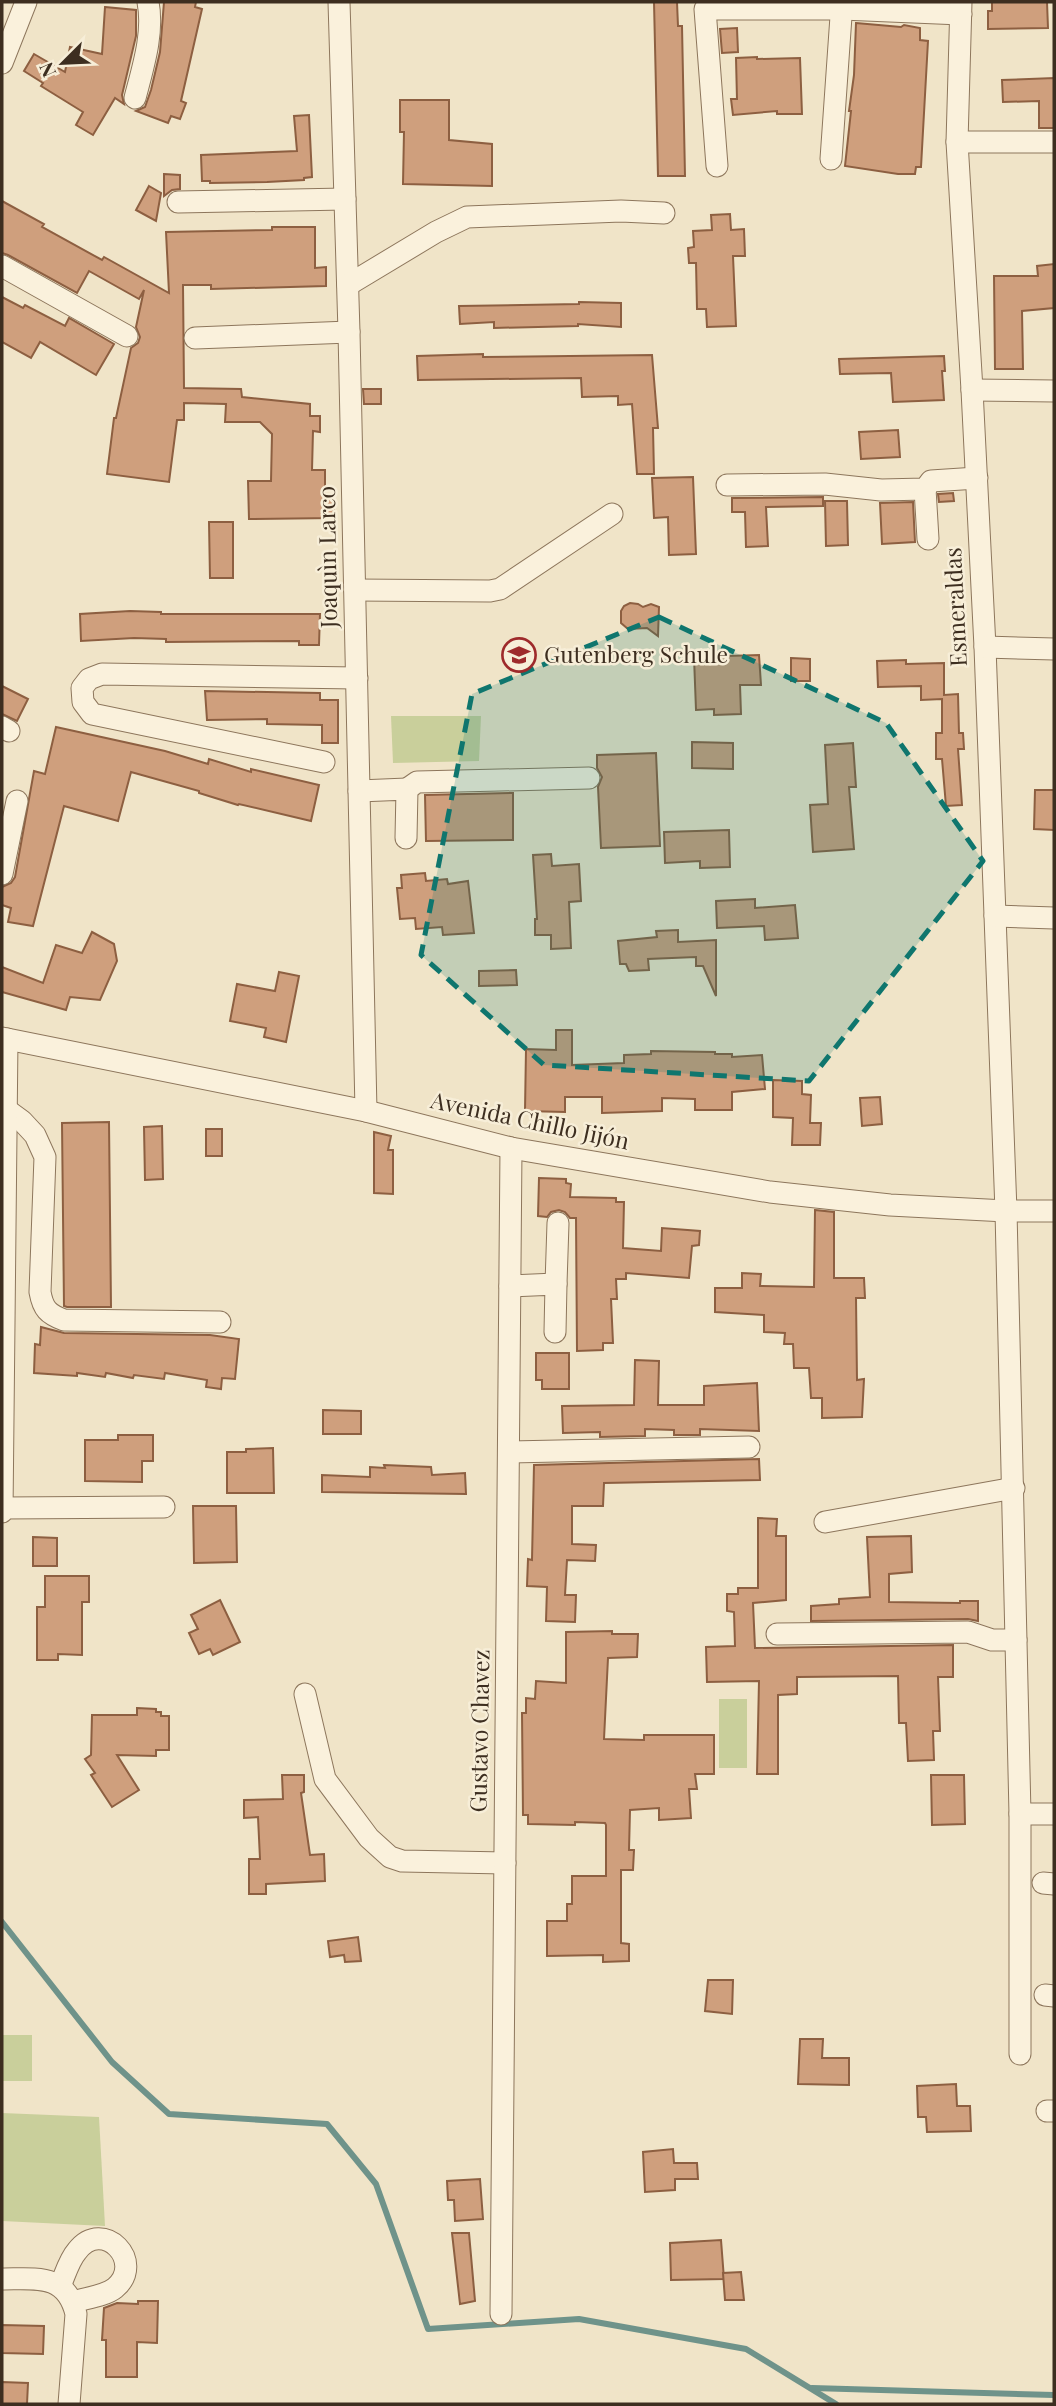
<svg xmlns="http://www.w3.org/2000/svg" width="1056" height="2406" font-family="'Playfair Display',serif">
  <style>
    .green { fill: #c9cf9b }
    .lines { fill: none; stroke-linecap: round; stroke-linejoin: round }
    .stream { stroke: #6f938a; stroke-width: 6 }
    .building { fill: #cf9f7d; stroke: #8d5f41; stroke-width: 2 }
    .minor-casing { stroke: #8d765c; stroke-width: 23 }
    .minor { stroke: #faf1dc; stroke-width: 21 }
    .marked { fill: #0f766e; fill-opacity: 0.2; stroke: #0f766e; stroke-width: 5; stroke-dasharray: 14 9; stroke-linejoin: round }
    .labels { text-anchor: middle; stroke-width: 5; stroke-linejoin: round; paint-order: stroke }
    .street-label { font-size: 23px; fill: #3d2e20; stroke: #f7eed8 }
    .poi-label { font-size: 23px; fill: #3d2e20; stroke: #f7eed8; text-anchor: start }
  </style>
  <rect width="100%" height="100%" fill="#f0e4c8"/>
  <g class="green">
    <path d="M391 716H481L479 761 393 763Z"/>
    <rect x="719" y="1699" width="28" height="69"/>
    <rect x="2" y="2035" width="30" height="46"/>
    <path d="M2 2113 99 2117 105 2226 2 2221Z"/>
  </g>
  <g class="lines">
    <g class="stream">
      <path d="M2 1922 112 2062 169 2114 327 2124 376 2184 428 2329 579 2319 746 2349 836 2404"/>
      <path d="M812 2388 1054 2395"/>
    </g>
  </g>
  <g class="building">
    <path d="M164 2H196L195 7 202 9 181 101 186 103 180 119 171 116 168 123 136 111 145 107 151 90 160 52Z"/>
    <path d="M654 2H677L678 26H682L685 176H658Z"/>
    <path d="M992 2H1047L1048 28 988 29V11H992Z"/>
    <path d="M105 7 136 10V36L122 95 124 104 115 98 93 135 76 125 83 112 41 86 43 83 24 71 34 54 65 72 70 47 102 54Z"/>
    <path d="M856 23 901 27 904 25 920 28V40L928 41 921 167H916L915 174H898L845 166 851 111H849L854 75Z"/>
    <path d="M737 28 738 52 722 53 720 29Z"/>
    <path d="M757 57V59L800 58 802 114H777V111L733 115 731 99H737L736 58Z"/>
    <path d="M1054 78V128H1039V101L1003 102 1002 80Z"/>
    <path d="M400 100H449V140L492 144V186L403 184 404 132H400Z"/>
    <path d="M309 115 312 177 304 178V180L267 182 210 183V181H202L201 155 297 151 294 116Z"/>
    <path d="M164 174 180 175V189L172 190 164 196Z"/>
    <path d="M149 186 161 193 156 221 136 210Z"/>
    <path d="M2 201 44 224 42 227 102 260 104 257 169 293 166 232 272 230V227H315V268L326 267V286L211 289V285H183L184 388 241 389 242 397 310 404V416H320V432L313 431 312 470H325V495H333L334 518 249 519 248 481H271L272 434 260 422H225L226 404 184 403V420H177L169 482 107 474 114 418H116L131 348 138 343 140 337 136 327 144 290 139 299 89 271 77 293 8 255 2 253Z"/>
    <path d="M730 214 731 230 744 229 745 256H733L736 326 707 327 706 309H697L696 263H689L688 248 694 247 693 231 712 230 711 215Z"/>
    <path d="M1054 264V308L1022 311 1023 369H995L994 276H1038L1037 266Z"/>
    <path d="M2 297 23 308 25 305 65 326 69 318 114 344 96 375 40 342 31 358 2 342Z"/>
    <path d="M579 302 621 303V327L578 324V326L494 328V322L460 324 459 306 579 304Z"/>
    <path d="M483 354V357L652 355 658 428H653L654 474H637L632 404 618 405V396L582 397 581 378 418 380 417 356Z"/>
    <path d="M944 356 945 371H942L944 400 893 402 891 373 840 374 839 359Z"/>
    <path d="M363 389H381V404H364Z"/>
    <path d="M898 430 900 457 861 459 859 432Z"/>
    <path d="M693 477 696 554 669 555 668 517 654 518 652 478Z"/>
    <path d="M953 493 954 501 939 502 938 494Z"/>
    <path d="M823 497V506L766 507 768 546 746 547 745 512H732V498Z"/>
    <path d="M825 501H847L848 545 826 546Z"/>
    <path d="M913 502 915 542 882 544 880 503Z"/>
    <path d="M209 522H233V578H210Z"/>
    <path d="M630 603 638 604 643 607 651 604 659 607 658 636 647 628 628 629 621 623V611L624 606Z"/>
    <path d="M130 611 161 612V614H320L319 645H299V641L166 642V639L134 638 81 641 80 614Z"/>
    <path d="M759 655 761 685H740L741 714 714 715V709L696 710 694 657Z"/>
    <path d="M791 658 810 659V681H791Z"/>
    <path d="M906 660V664L944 663V695L958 694 959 733H963L964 749H958L962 805 946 806 942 759H936V733H942V699L921 700V686L878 687 877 661Z"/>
    <path d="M2 686 28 699 17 721 2 714Z"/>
    <path d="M205 691 320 693V700H338V743H322V725L267 724V719L207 720Z"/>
    <path d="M56 727 165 751 208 764 209 759 251 772V769L319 785 311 821 239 804 238 805 199 793V791L131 772 118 821 64 806 33 926 8 922 11 908 2 905V887L11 883 15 877 34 771 45 774Z"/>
    <path d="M692 742 733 743V769L692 768Z"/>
    <path d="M853 743 856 787H849L854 849 813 852 810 805 828 804 825 745Z"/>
    <path d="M656 753 660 846 601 848 598 787 602 777 597 768V755Z"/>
    <path d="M1035 790H1054V830L1034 829Z"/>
    <path d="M513 793V840L426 841 425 795Z"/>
    <path d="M729 830 730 867 700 868V861L665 863 664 832Z"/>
    <path d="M551 854 552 866 579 864 581 901 569 902 571 948 551 949V935H535V919H537L533 855Z"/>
    <path d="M425 873 426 881 447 879 448 884 468 881 474 933 443 935 442 927 416 929 415 918 400 919 397 888H402L401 875Z"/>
    <path d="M755 899V908L795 905 798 938 765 940 764 926 717 928 716 901Z"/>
    <path d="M678 930V942L716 940V996L703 966H696V957L648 959 649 970 629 971 626 964H620L618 941 657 937 656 931Z"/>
    <path d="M92 932 114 944 117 961 100 1000 70 997 66 1010 2 992V967L43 983 56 945 82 953Z"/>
    <path d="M516 970 517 985 479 986V971Z"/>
    <path d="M279 972 299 976 286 1042 264 1037 266 1028 230 1021 237 984 275 991Z"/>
    <path d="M556 1030H572V1065L624 1063V1055L651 1054V1051L715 1052V1054H732V1057L762 1055 765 1089 732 1092V1110H695V1099L662 1098V1111L602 1113V1097H565V1112L525 1111 526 1049 556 1050Z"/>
    <path d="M773 1080 802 1081V1094L811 1095 810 1123H821L820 1145H792L793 1118 773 1117Z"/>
    <path d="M880 1097 882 1124 862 1126 860 1098Z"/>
    <path d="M109 1122 111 1307H67L64 1306 62 1123Z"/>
    <path d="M162 1126 163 1179 145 1180 144 1127Z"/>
    <rect x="206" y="1129" width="16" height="27"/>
    <path d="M374 1132 391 1136 388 1150H393V1194L374 1193Z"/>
    <path d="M539 1178 566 1179V1183L571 1184 570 1197 616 1198V1202H624L623 1248 661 1251 662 1228 700 1231 699 1245 692 1246 689 1278 626 1273V1279H616L617 1299H611L613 1343H603V1350L577 1351 576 1218H570L565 1212 559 1210 551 1212 547 1217 538 1216Z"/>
    <path d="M815 1210 834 1212V1278H864L865 1298H856L857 1380 864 1379 862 1417 822 1418V1398H811L809 1368H794L793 1344H784L785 1333 764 1332V1315L715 1312V1288H742V1273L761 1274 760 1286 814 1287Z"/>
    <path d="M41 1327 64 1333 210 1335 239 1339 235 1379 222 1378 221 1389 206 1387 207 1380 165 1373 164 1379 134 1375 133 1378 106 1373 105 1377 77 1373V1376L34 1373 35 1344 40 1345Z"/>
    <path d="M536 1353H569V1389H542V1380H536Z"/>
    <path d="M635 1360 659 1361 658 1405H704V1386L757 1383 759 1431 700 1429V1435H674V1430L645 1429V1436L600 1437V1432L563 1433 562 1406 634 1405Z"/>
    <path d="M323 1410 361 1411V1434H323Z"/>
    <path d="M118 1435H153V1461H142V1482L85 1481V1440H118Z"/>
    <path d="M273 1448 274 1493H227V1452H246V1449Z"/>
    <path d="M759 1459 760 1480 604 1483 603 1506H572V1544L596 1545 595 1561 567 1560 565 1595H576L575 1622 546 1621 547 1587 527 1586 528 1559 532 1560 534 1465Z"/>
    <path d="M384 1465 431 1467 432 1475 465 1473 466 1494 322 1492V1475L370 1477V1467L385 1468Z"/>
    <path d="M193 1506H236L237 1562 194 1563Z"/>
    <path d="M758 1518 777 1519 776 1536H786V1600L753 1603 755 1648 953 1645V1677H938L940 1731H933L934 1760 908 1761 906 1723H899L898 1676 797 1677V1694L778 1695V1774H757L759 1681 707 1682 706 1647 735 1646 734 1612 727 1611V1594H738V1588H758Z"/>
    <path d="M911 1536 912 1572 889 1574V1602L960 1603V1601H978V1621L968 1619 811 1621V1606L839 1604V1599L870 1597 867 1537Z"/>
    <path d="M33 1537 57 1538V1566H33Z"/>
    <path d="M45 1576H89V1602H82V1655L58 1654V1660H37V1607H45Z"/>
    <path d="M220 1600 240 1642 213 1655 210 1649 199 1654 189 1633 198 1629 191 1615Z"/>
    <path d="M612 1631V1634H638L637 1657 608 1658 604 1739 644 1740V1735H714V1774H695L697 1789H689L691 1818 659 1820V1808L630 1810 629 1850H634L633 1870H621V1943L629 1944V1961L603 1962V1955L547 1956V1921H567V1904H572V1876H606V1825L605 1823 575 1822V1825L528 1824V1815H523L522 1713H526V1698L535 1699 536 1681 566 1683V1632Z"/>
    <path d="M137 1708 156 1709V1712H161V1716H169V1750H156V1756L117 1755 139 1790 112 1807 91 1775 95 1773 85 1759 91 1755 92 1715H137Z"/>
    <path d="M282 1775H304V1792L301 1793 310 1855 324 1854 325 1881 266 1884V1894H249V1859H260L258 1817 244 1818V1800L283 1799Z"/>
    <path d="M931 1775H964L965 1824 932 1825Z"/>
    <path d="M358 1937 361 1961 345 1962 344 1955 330 1957 328 1941Z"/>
    <path d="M708 1980H733L732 2014 705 2011Z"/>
    <path d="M800 2039H823L822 2058H849V2085L798 2084Z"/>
    <path d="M956 2084 957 2106H970L971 2131 927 2132 926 2117H918L917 2086Z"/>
    <path d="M673 2149 674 2163H697L698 2179H675V2190L645 2192 643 2152Z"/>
    <path d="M480 2179 483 2219 455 2221 454 2200H448L447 2181Z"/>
    <path d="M452 2233H469L475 2301 460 2304Z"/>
    <path d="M721 2240 724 2279 671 2280 670 2243Z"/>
    <path d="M741 2272 744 2300H725L723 2273Z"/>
    <path d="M138 2301H158L157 2343 137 2342V2377H106V2340H102L104 2308 117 2303 138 2304Z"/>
    <path d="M2 2325 44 2326 43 2354 2 2353Z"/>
    <path d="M2 2382 28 2383 27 2404H2Z"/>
  </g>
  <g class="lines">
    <g class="minor-casing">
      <g id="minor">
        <path d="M339 2 349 332 366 1111"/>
        <path d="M961 2 957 142 972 390 985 647 1006 1211 1020 1814V2054"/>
        <path d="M2 63 26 2"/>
        <path d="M135 98C143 67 154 33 148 2"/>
        <path d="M957 142H1054"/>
        <path d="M831 159 842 2"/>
        <path d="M717 166 705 9H842L961 14"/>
        <path d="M178 202 345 199"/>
        <path d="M2 266 127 336"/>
        <path d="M348 285 436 232 467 217 621 211 664 213"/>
        <path d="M195 338 349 332"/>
        <path d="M972 390 1054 391"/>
        <path d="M727 485 825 484 881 490 925 489 931 481 977 478"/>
        <path d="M925 489 928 539"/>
        <path d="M355 590 490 591 500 589 612 514"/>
        <path d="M985 647 1054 649"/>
        <path d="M2 727 9 731"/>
        <path d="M324 762 92 714 83 702 82 688 89 679 102 674 357 678"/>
        <path d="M407 789 417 782 589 778"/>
        <path d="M359 791 407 789 406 838"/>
        <path d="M2 874 17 801"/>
        <path d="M995 916 1054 918"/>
        <path d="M2 1038 366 1111 511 1148 770 1192 890 1205 1006 1211H1054"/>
        <path d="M7 1110 22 1121 35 1135 45 1157 40 1292C43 1309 48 1314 64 1320L220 1322"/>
        <path d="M556 1284 558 1223"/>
        <path d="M510 1286 556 1284 555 1332"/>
        <path d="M510 1452 749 1447"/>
        <path d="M2 1508 164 1507"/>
        <path d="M2 1512 7 1039"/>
        <path d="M825 1522 1014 1488"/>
        <path d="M777 1634 968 1632 992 1640H1016"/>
        <path d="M305 1694 325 1779 369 1838 390 1857 402 1861 505 1863"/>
        <path d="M1020 1814H1054"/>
        <path d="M1043 1883 1054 1884"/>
        <path d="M1045 1995 1054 1996"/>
        <path d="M1047 2111H1054"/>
        <path d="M2 2279C36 2279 66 2273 76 2314L69 2404"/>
        <path d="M60 2286C65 2275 69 2260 77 2251 103 2217 146 2262 115 2288 105 2296 86 2298 73 2302"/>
        <path d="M501 2314 511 1148"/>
      </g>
    </g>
    <use href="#minor" class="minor"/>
  </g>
  <path class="marked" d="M659 617 886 723 983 861 809 1081 544 1065 421 955 472 694Z"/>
  <defs>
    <g id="school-ring" transform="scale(1.75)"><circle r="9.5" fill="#f7eed8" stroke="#9e2a2b" stroke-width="1.5"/><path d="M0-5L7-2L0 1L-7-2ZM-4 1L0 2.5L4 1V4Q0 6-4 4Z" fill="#9e2a2b"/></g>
  </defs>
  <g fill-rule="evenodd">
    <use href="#school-ring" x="519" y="655"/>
  </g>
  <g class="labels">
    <g class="street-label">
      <text transform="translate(328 557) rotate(-91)" y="8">Joaquìn Larco</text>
      <text transform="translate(956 607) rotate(-93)" y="8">Esmeraldas</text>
      <text transform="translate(530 1121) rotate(12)" y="8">Avenida Chillo Jijón</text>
      <text transform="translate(480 1731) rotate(-89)" y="8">Gustavo Chavez</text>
    </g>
    <g class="poi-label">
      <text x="544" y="663">Gutenberg Schule</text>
    </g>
  </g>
  <rect width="1056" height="2406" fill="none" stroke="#3d2e20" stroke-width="7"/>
  <g transform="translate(63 63) rotate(246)" stroke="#f7eed8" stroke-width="5" paint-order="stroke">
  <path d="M0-5L12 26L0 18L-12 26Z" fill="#3d2e20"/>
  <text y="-10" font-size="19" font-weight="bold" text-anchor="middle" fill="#3d2e20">N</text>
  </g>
</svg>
